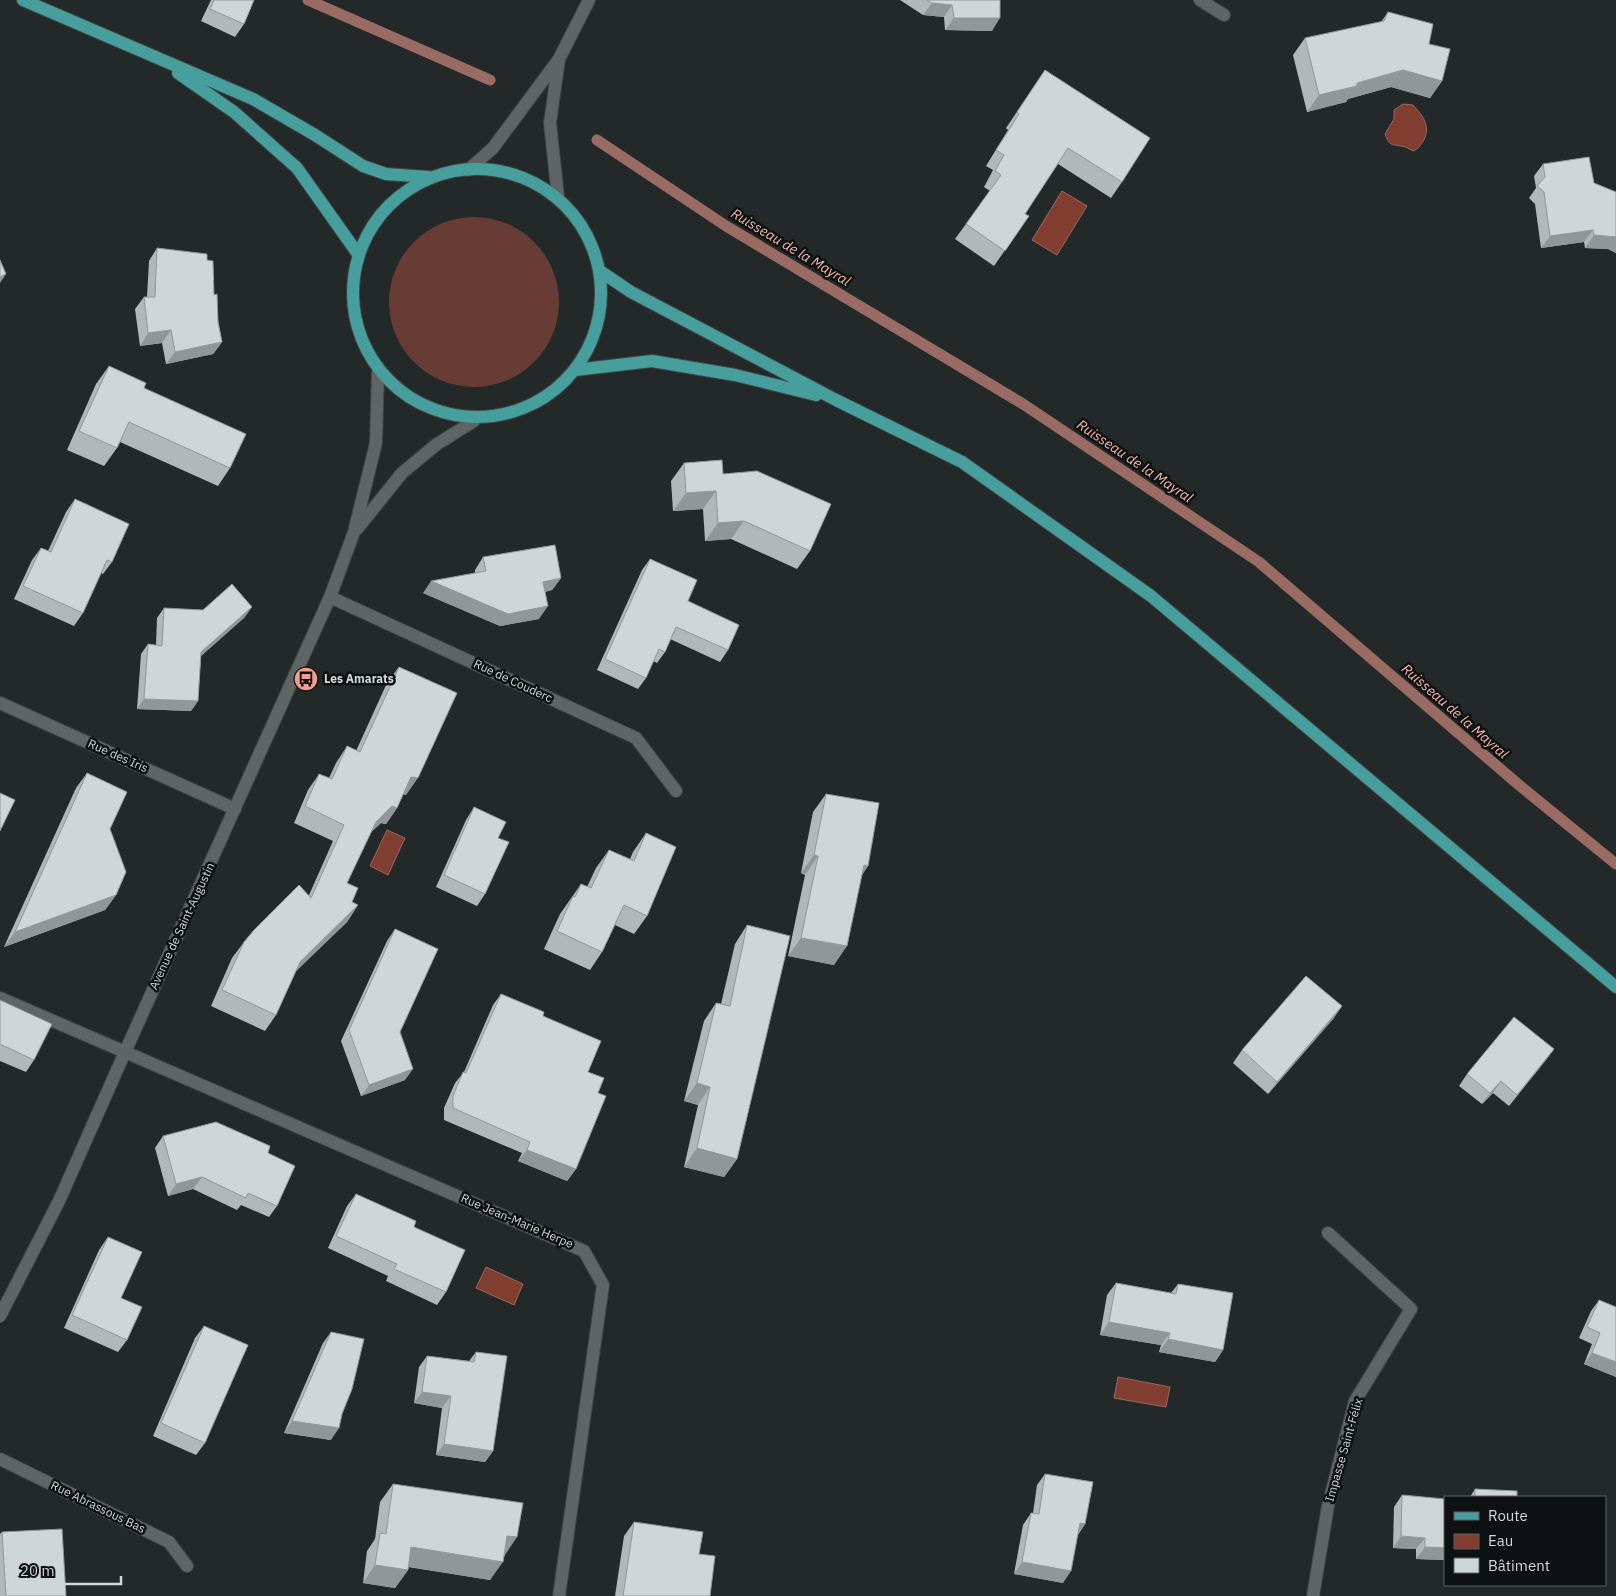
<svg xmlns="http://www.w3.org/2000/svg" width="1616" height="1596" font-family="'IBM Plex Sans',sans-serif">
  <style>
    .green { fill: #663c34 }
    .water { fill: #803d30; stroke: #996b62 }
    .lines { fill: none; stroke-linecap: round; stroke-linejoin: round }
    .stream { stroke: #996b62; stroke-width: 11 }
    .service-casing { stroke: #404444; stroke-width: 14 }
    .minor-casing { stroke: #404444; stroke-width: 14 }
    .primary-casing { stroke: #404444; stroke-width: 14 }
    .service { stroke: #5f6464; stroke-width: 12 }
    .minor { stroke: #5f6464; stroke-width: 12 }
    .primary { stroke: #469e9d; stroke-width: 12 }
    .wall { fill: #b2b8b8 }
    .shaded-wall { fill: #919696 }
    .building { fill: #cfd6d6; stroke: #919696 }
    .labels { text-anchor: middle; stroke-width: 5; stroke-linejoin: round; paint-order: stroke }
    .poi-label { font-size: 12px; font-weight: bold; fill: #d3d6d6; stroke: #0e1111; text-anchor: start }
    .street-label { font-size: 12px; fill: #d3d6d6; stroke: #0e1111 }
    .water-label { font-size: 14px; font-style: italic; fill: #f6b7aa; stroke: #0e1111 }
  </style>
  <rect width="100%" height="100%" fill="#232828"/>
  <circle class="green" cx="474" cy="302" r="85"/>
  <g class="water">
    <path d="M1403 104 1413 105C1424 117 1432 128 1422 143 1419 147 1418 149 1413 151 1409 149 1405 146 1401 146 1390 144 1390 146 1385 134L1394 119V110Z"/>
    <path d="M1062 191 1087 206 1057 255 1032 240Z"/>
    <path d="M387 830 405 838 388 875 370 866Z"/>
    <path d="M486 1267 523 1284 514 1305 476 1288Z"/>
    <path d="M1118 1377 1170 1387 1166 1407 1114 1398Z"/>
  </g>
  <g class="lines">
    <g class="stream">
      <path d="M308 0 490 80"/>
      <path d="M597 140 726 226 1023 404 1259 562 1519 785 1616 864"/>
    </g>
    <g class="service-casing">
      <g id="service">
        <path d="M0 703 235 809"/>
        <path d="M0 998 125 1052"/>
      </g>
    </g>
    <g class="minor-casing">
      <g id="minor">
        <path d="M1200 0 1224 15"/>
        <path d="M559 59 589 0"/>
        <path d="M468 170 493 148 559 59 550 123 558 197"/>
        <path d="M357 529 402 473 437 444 474 421"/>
        <path d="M330 597 636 738 676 791"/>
        <path d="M125 1052 584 1251 603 1285 559 1596"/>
        <path d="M0 1316 59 1201 125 1052 330 597 354 532 376 443 378 370"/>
        <path d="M0 1459 169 1542 187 1566"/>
        <path d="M1313 1596 1328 1506 1355 1401 1411 1309 1328 1233"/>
      </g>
    </g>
    <g class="primary-casing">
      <g id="primary">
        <path d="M23 0 253 99 315 135 363 166 386 174 428 177"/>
        <path d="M178 73 234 112 297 168 358 254"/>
        <circle cx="477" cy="293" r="124"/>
        <path d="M600 271 631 292 836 400 962 462 1151 596 1616 987"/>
        <path d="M575 370 652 361 735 375 816 395"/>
      </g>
    </g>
    <use href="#service" class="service"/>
    <use href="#minor" class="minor"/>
    <use href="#primary" class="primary"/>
  </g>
  <g class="wall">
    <path d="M211 0H254L244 24 235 37 201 21Z"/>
    <path d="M900 0H1000L992 31 945 30 944 17 923 15Z"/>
    <path d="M1388 12 1429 44 1442 81 1430 98 1391 87 1348 99 1346 102 1307 112 1293 55 1305 38 1381 22Z"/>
    <path d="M1045 70 1122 182 1111 198 1058 164 1025 214 1029 216 994 266 955 239 990 191 984 187 993 170 986 166 1008 130 1006 128Z"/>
    <path d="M1543 164 1616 192V253L1608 249 1585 248 1584 242 1541 248 1535 204 1529 198 1536 188 1534 176Z"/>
    <path d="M157 248 207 260 222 342 213 354 166 364 162 343 140 346 135 309 144 297H147L149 261Z"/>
    <path d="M109 366 144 388 230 468 218 486 120 442 117 448 104 466 67 450 96 384Z"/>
    <path d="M684 463 723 474 810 551 797 569 731 539 705 541 703 509 673 511 671 481Z"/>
    <path d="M75 499 112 562 103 574 101 573 83 613 74 626 14 599 32 560 41 548 48 551 66 512Z"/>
    <path d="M483 557 561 578 552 590 545 592 539 619 500 626 423 593 475 573V570Z"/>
    <path d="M650 559 688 601 728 650 720 662 670 639 665 652 657 663 653 661 646 678 638 689 597 670 642 570Z"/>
    <path d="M164 608 245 617 201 656 198 701 191 711 137 709 141 654 148 644 156 645 157 618Z"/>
    <path d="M399 667 406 795 403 794 397 808 386 824 381 823 371 832 347 883 352 902 358 905 347 922 296 971 276 1015 265 1031 211 1006 232 958 244 942 309 895 333 841 294 823 308 790 319 774 329 778 336 763 347 746 356 751 387 683Z"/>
    <path d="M87 773 110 829 116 895 105 910 4 947 76 788Z"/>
    <path d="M826 794 868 866 862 875 834 965 788 956 805 875 801 873 813 812Z"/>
    <path d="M474 807 498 838 485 894 477 906 436 887 466 820Z"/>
    <path d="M646 833 647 916 634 934 615 925 602 952 590 970 544 949 560 914 581 884 587 887 596 868 609 850 630 859 633 852Z"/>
    <path d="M747 925 737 1159 724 1177 684 1167 698 1105 684 1101 704 1021 716 1003 721 1004 735 944Z"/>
    <path d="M395 929 400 1032 405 1080 361 1096 341 1041 387 941Z"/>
    <path d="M501 994 543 1016 588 1072 598 1093 576 1169 567 1181 518 1161 522 1153 444 1120V1108L455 1083 464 1072 493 1005Z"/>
    <path d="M0 1000 34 1060 26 1072 0 1061Z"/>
    <path d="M1342 1006 1333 1019 1268 1094 1233 1063 1242 1050Z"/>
    <path d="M1554 1049 1546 1060 1509 1106 1493 1093 1482 1104 1459 1086 1467 1074Z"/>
    <path d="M163 1136 268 1153 277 1206 269 1217 241 1205 237 1210 193 1189 168 1196 155 1148Z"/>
    <path d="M356 1194 446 1292 437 1305 386 1281 388 1276 328 1248 347 1206Z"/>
    <path d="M108 1237 121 1298 127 1340 118 1352 64 1328 99 1250Z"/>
    <path d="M1116 1283 1171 1293 1178 1284 1223 1350 1215 1362 1159 1352 1161 1345 1100 1335 1107 1295Z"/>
    <path d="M1599 1300 1616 1377 1584 1364 1592 1344 1579 1338 1591 1311Z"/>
    <path d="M204 1326 205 1443 196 1455 153 1436 195 1338Z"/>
    <path d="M331 1332V1440L284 1433 323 1343Z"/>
    <path d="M476 1352 493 1451 485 1462 436 1455 442 1408 414 1403 419 1367 427 1356 469 1361Z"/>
    <path d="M1045 1474 1085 1524 1078 1535 1063 1583 1014 1574 1023 1525 1031 1513H1033L1037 1485Z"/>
    <path d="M393 1484 505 1555 490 1580 408 1567V1570L395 1588 363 1583 367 1551 375 1539 380 1502Z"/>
    <path d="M1475 1489 1517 1497H1470Z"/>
    <path d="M1402 1495 1445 1560 1416 1559V1549L1393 1548 1394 1507Z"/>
    <path d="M634 1522 699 1554 710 1596H615L624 1536Z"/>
    <path d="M2 1532 66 1596H0V1534Z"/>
  </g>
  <g class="shaded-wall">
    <path d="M932 3 952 5 944 17 923 15Z"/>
    <path d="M954 18H1000L992 31 945 30Z"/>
    <path d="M1403 70 1442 81 1430 98 1391 87 1348 99 1346 102 1307 112 1319 95Z"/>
    <path d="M1593 230 1584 242 1541 248 1550 236Z"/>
    <path d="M1594 235 1616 237V253L1608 249 1585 248Z"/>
    <path d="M6 274 0 283V277Z"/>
    <path d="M171 330 162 343 140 346 148 333Z"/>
    <path d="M222 342 213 354 166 364 175 352Z"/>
    <path d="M716 491 703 509 673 511 686 493Z"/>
    <path d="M744 521 731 539 705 541 718 523Z"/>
    <path d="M561 578 552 590 535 594 543 582Z"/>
    <path d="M431 581 548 606 539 619 500 626 423 593Z"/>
    <path d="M252 607 245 617 194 662 201 652Z"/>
    <path d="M144 699 198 701 191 711 137 709Z"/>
    <path d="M411 777 418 778 406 795 400 793Z"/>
    <path d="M392 806 397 808 386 824 381 823 364 839 376 822Z"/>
    <path d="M814 855 818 856 805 875 801 873Z"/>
    <path d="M864 865 868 866 855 884Z"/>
    <path d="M116 895 105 910 4 947 15 932Z"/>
    <path d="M358 905 347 922 289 978 300 962Z"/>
    <path d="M801 938 847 946 834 965 788 956Z"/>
    <path d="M1342 1006 1333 1019 1268 1094 1277 1082Z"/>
    <path d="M1554 1049 1546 1060 1509 1106 1517 1095Z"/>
    <path d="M413 1069 405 1080 361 1096 369 1085Z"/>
    <path d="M1501 1081 1493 1093 1482 1104 1490 1093Z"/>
    <path d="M697 1083 710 1087 698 1105 684 1101Z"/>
    <path d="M697 1148 737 1159 724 1177 684 1167Z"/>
    <path d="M527 1150 576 1169 567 1181 518 1161Z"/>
    <path d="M202 1177 193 1189 168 1196 176 1184Z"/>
    <path d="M1109 1322 1170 1333 1161 1345 1100 1335Z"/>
    <path d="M1168 1339 1223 1350 1215 1362 1159 1352Z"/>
    <path d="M1592 1353 1616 1362V1377L1584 1364Z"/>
    <path d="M422 1392 451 1396 442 1408 414 1403Z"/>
    <path d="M292 1421 339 1428 331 1440 284 1433Z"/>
    <path d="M444 1444 493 1451 485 1462 436 1455Z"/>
    <path d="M1080 1523 1085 1524 1077 1536Z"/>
    <path d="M507 1536 517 1537 505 1555 494 1554Z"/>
    <path d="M1401 1536 1425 1538 1416 1549 1393 1548Z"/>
    <path d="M411 1547 503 1562 490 1580 398 1565Z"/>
    <path d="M1425 1547 1445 1548V1560L1416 1559Z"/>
    <path d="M1022 1562 1071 1571 1063 1583 1014 1574Z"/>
    <path d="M375 1565 408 1570 395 1588 363 1583Z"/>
  </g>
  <g class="building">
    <path d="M214 0H254L244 24 210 9Z"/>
    <path d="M927 0H1000V18H954L952 5 932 3Z"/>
    <path d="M1388 12 1433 24 1429 44 1450 49 1442 81 1403 70 1357 83V86L1319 95 1305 38 1384 21Z"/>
    <path d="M1045 70 1150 138 1122 182 1068 148 1025 214 1029 216 1005 251 966 224 1001 175 995 171 1004 155 996 150 1019 114 1017 112Z"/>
    <path d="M1589 157 1594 183 1616 192V237L1594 235 1593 230 1550 236 1544 192 1537 186 1545 177 1543 164Z"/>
    <path d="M157 248 207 254V260L213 261 214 295 217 294 218 322 222 342 175 352 171 330 148 333 144 297H155Z"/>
    <path d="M0 260 6 274 0 277Z"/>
    <path d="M109 366 146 383 144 388 246 434 230 468 129 422 117 448 79 431Z"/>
    <path d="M722 460 723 474 757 471 831 504 810 551 744 521 718 523 716 491 686 493 684 463Z"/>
    <path d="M75 499 129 524 112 562 107 560 83 613 23 586 41 548 51 552Z"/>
    <path d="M555 545 561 578 543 582 548 606 508 614 431 581 486 571 483 557Z"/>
    <path d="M650 559 697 580 688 601 739 625 728 650 676 627 665 652 659 649 646 678 605 659Z"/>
    <path d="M232 584 252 607 201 652 198 701 144 699 148 644 162 646 164 608 203 610Z"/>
    <path d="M399 667 457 693 418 778 411 777 397 808 392 806 376 822 347 883 358 888 352 902 358 905 300 962 276 1015 222 990 244 942 254 930 299 885 311 898 344 825 305 806 319 774 332 779 347 746 360 752Z"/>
    <path d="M87 773 127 792 110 829 126 872 116 895 15 932Z"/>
    <path d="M0 793 15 800 0 831Z"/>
    <path d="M826 794 879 803 868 866 864 865 847 946 801 938 818 856 814 855Z"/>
    <path d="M474 807 506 822 498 838 509 842 485 894 444 875Z"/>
    <path d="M646 833 676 847 647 916 624 905 602 952 557 931 573 896 575 897 581 884 591 888 609 850 634 861Z"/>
    <path d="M747 925 790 936 737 1159 697 1148 710 1087 697 1083 716 1003 730 1006Z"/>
    <path d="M395 929 438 949 400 1032 413 1069 369 1085 349 1030Z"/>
    <path d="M1306 976 1342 1006 1277 1082 1242 1050Z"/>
    <path d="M501 994 544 1012 543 1016 601 1041 588 1072 604 1078 598 1093 606 1096 576 1169 527 1150 530 1142 453 1108V1096L463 1072 466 1073Z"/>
    <path d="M0 1000 52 1024 34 1060 0 1044Z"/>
    <path d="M1514 1017 1554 1049 1517 1095 1501 1081 1490 1093 1467 1074Z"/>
    <path d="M216 1122 270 1146 268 1153 295 1166 277 1206 248 1193 246 1198 202 1177 176 1184 163 1136Z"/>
    <path d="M356 1194 416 1221 414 1227 465 1250 446 1292 394 1269 397 1264 336 1236Z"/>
    <path d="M108 1237 142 1252 121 1298 142 1307 127 1340 72 1315Z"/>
    <path d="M1116 1283 1176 1294 1178 1284 1233 1293 1223 1350 1168 1339 1170 1333 1109 1322Z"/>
    <path d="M1599 1300 1616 1307V1362L1592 1353 1600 1333 1587 1327Z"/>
    <path d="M204 1326 248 1345 205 1443 161 1423Z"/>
    <path d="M331 1332 364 1339 352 1389 342 1414 339 1428 292 1421Z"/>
    <path d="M476 1352 507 1356 493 1451 444 1444 451 1396 422 1392 427 1356 474 1362Z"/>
    <path d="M1045 1474 1093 1482 1085 1524 1080 1523 1071 1571 1022 1562 1031 1513 1039 1514Z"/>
    <path d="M393 1484 523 1503 517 1537 507 1536 503 1562 411 1547 408 1570 375 1565 380 1533 386 1534Z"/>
    <path d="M1475 1489 1517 1491V1497H1475Z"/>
    <path d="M1402 1495 1445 1499V1548L1425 1547V1538L1401 1536Z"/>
    <path d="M634 1522 703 1532 699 1554 715 1556 710 1596H623Z"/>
    <path d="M62 1529 66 1596H6L2 1532Z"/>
  </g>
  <defs>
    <g id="bus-disc" transform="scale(1.25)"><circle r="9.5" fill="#f49d8c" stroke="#0e1111"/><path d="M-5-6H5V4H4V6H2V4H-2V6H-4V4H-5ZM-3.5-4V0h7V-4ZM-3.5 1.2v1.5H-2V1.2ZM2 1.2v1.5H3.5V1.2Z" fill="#111"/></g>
  </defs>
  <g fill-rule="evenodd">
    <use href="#bus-disc" x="306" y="679"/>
  </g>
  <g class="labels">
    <g class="poi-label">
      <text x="324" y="683">Les Amarats</text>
    </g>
    <g class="street-label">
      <text transform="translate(513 681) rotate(25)" y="4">Rue de Couderc</text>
      <text transform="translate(118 756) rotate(24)" y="4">Rue des Iris</text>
      <text transform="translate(182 926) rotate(-65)" y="4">Avenue de Saint-Augustin</text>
      <text transform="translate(517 1221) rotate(23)" y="4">Rue Jean-Marie Herpe</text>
      <text transform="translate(1344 1450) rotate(-74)" y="4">Impasse Saint-Félix</text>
      <text transform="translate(98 1507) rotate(26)" y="4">Rue Abrassous Bas</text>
    </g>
    <g class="water-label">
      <text transform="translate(791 247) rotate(31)" y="5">Ruisseau de la Mayral</text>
      <text transform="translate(1135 461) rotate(34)" y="5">Ruisseau de la Mayral</text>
      <text transform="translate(1455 711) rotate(41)" y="5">Ruisseau de la Mayral</text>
    </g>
  </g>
  <rect x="1444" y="1496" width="162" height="90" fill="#0e1111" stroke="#5d6060"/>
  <rect x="1454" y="1512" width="25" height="8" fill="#469e9d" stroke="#5d6060"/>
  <text x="1488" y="1521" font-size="15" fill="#d3d6d6">Route</text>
  <rect x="1454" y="1534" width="25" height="15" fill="#803d30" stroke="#5d6060"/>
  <text x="1488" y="1546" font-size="15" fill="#d3d6d6">Eau</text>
  <rect x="1454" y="1558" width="25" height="15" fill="#cfd6d6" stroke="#5d6060"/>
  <text x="1488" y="1571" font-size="15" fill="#d3d6d6">Bâtiment</text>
  <path d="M12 1576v8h109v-8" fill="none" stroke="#d3d6d6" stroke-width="2.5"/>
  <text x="20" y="1576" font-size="15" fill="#d3d6d6" stroke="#0e1111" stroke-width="4" paint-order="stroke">20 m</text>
</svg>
